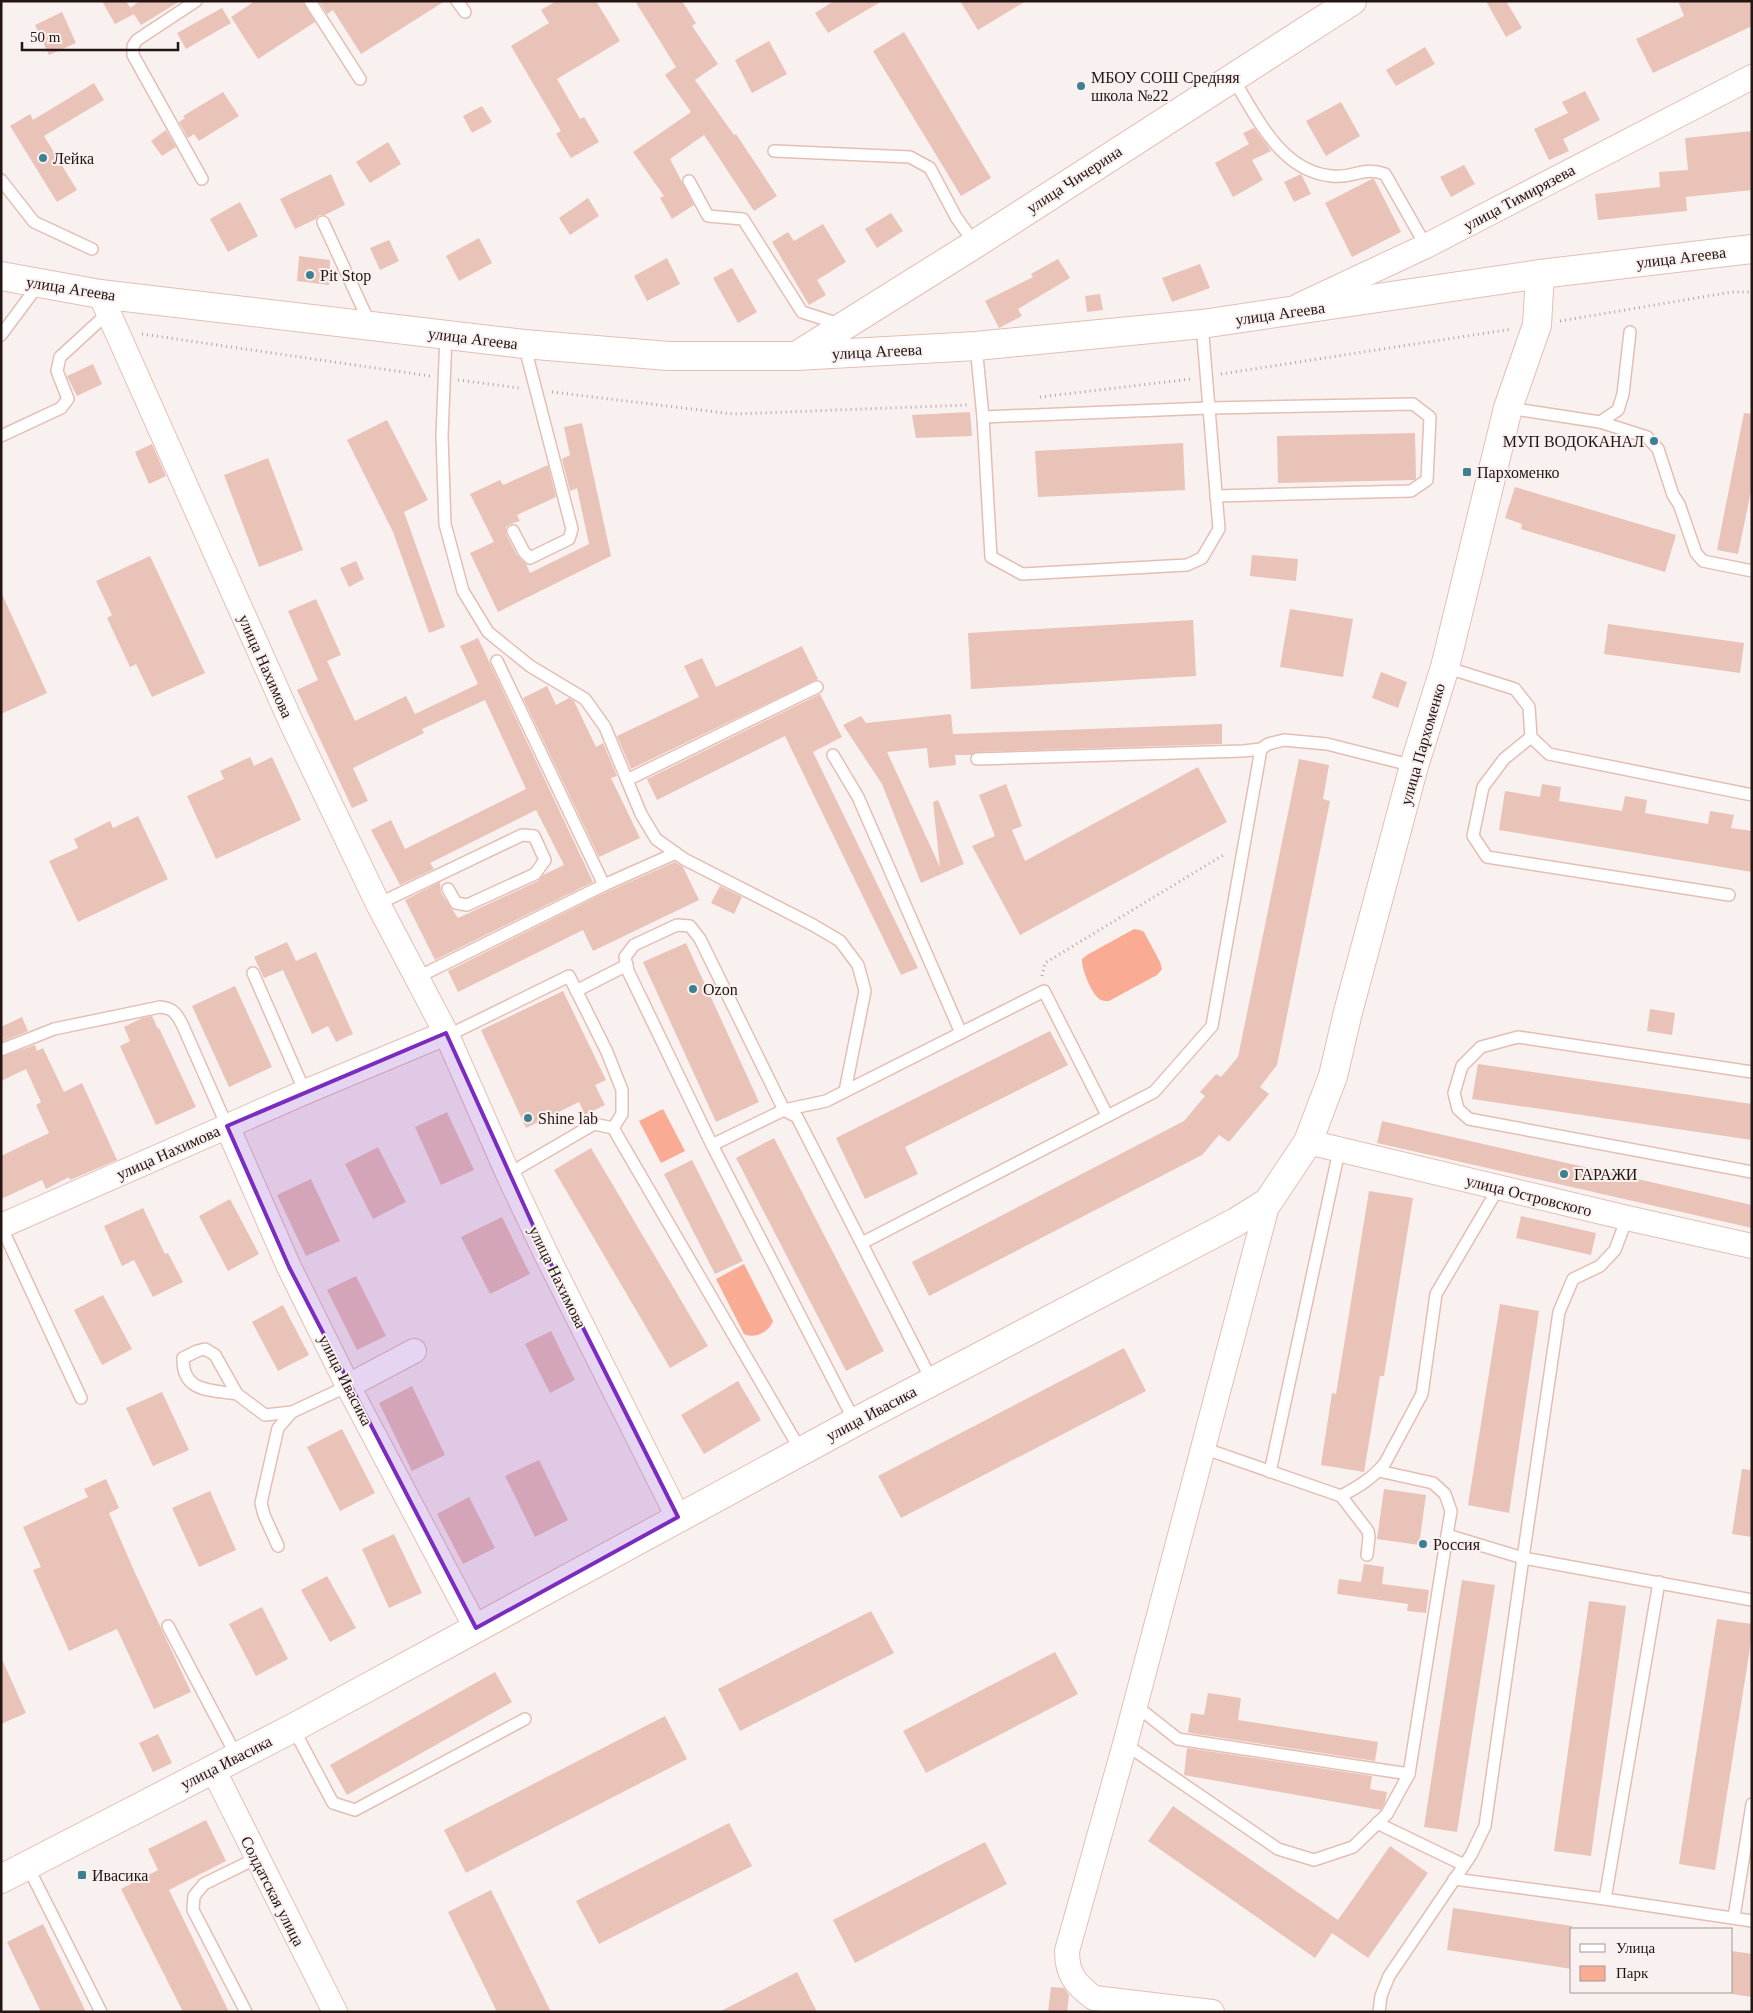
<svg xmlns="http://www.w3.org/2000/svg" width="1753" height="2013" font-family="'Times New Roman',serif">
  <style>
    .green { fill: #faab94 }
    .building { fill: #eac3b8 }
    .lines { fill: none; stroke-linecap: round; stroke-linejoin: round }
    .service-casing { stroke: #e5beb3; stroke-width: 14 }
    .minor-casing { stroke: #e5beb3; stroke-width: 26 }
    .secondary-casing { stroke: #e5beb3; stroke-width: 30 }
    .trunk-casing { stroke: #e5beb3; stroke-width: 30 }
    .path { stroke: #b0a6a3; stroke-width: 3; stroke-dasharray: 1 4; stroke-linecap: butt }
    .service { stroke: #fff; stroke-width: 11 }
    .minor { stroke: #fff; stroke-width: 24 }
    .secondary { stroke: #fff; stroke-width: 28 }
    .trunk { stroke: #fff; stroke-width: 28 }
    .marked { fill: #7b2cbf; fill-opacity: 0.2; stroke: #7b2cbf; stroke-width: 4; stroke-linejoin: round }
    .poi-dot { fill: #3e8091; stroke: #f9f1ef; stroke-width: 2 }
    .labels { text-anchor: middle; stroke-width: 4; stroke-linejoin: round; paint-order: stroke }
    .poi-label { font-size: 16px; fill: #231512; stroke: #f9f1ef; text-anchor: start }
    .street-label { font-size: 16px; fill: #231512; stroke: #f9f1ef }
  </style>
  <rect width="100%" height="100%" fill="#f9f1ef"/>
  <g class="green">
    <path d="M1134 929 1140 930 1144 932 1160 962 1162 969 1157 975 1109 1001C1106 1001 1103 1001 1101 1000 1092 996 1081 968 1082 959L1087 955Z"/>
    <path d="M663 1109 685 1151 661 1163 639 1121Z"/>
    <path d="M744 1264 773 1321C769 1332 755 1339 744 1334L716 1279Z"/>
  </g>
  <g class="building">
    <path d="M102 1H126L134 14 115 24Z"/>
    <path d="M140 1H180L141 25 130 8Z"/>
    <path d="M255 1H303L315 22 258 59 231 17Z"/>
    <path d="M319 1H445L361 54 333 10 327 14Z"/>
    <path d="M556 1H596L620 41 557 79 580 119 584 117 599 142 571 158 556 134 561 131 511 46 549 23 541 10Z"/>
    <path d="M635 1H682L696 23 692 26 718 64 695 80 734 135 736 134 777 196 754 211 704 135 670 159 694 205 672 219 660 198 664 196 633 152 691 112 665 75 676 67Z"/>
    <path d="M834 1H882L828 33 815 13Z"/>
    <path d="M960 1H1026L978 30Z"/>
    <path d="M1486 1H1506L1522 28 1506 37Z"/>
    <path d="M1678 1H1752V26L1653 73 1636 39 1684 16Z"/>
    <path d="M222 8 231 23 186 49 177 33Z"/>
    <path d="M62 12 76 43 49 55 35 25Z"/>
    <path d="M904 32 991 178 961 196 873 51Z"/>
    <path d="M769 41 787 74 752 93 735 60Z"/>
    <path d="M1425 47 1435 64 1396 86 1386 70Z"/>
    <path d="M94 83 104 100 44 136 77 190 57 202 10 126 30 114 33 120Z"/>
    <path d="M1585 91 1600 120 1563 139 1569 151 1549 160 1534 129 1568 113 1562 102Z"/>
    <path d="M223 92 239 116 199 141 194 134 188 138 179 122 185 118 183 116Z"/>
    <path d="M1341 102 1360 136 1326 156 1306 121Z"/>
    <path d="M482 106 492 122 472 133 463 116Z"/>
    <path d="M1254 128 1271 151 1252 160 1263 180 1233 197 1215 163 1249 144 1243 133Z"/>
    <path d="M166 130 176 147 162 156 151 141Z"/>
    <path d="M1752 131V190L1686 197 1687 211 1598 220 1595 194 1660 187 1659 172 1688 170 1685 138Z"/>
    <path d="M388 142 401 164 370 183 356 162Z"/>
    <path d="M1464 165 1475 184 1451 197 1440 177Z"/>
    <path d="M331 174 345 205 325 215H319L316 219 295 229 280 199Z"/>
    <path d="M1301 174 1311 194 1294 202 1284 182Z"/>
    <path d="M1372 179H1374L1401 232 1352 257 1325 203Z"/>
    <path d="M588 198 599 216 570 235 559 218Z"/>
    <path d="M240 202 258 236 228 252 210 219Z"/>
    <path d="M891 213 903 231 877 248 865 229Z"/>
    <path d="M823 224 846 262 817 280 826 295 809 305 772 242 788 232 794 241Z"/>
    <path d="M479 238 492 263 459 281 446 256Z"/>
    <path d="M389 240 399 261 380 270 370 248Z"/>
    <path d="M299 256 330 260 329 285 297 281Z"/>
    <path d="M667 258 680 284 647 301 634 276Z"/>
    <path d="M1058 259 1070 278 1018 309 1022 316 999 328 985 301 1033 277 1031 274Z"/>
    <path d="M1200 264 1210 288 1172 302 1162 278Z"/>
    <path d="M732 268 757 312 738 323 713 278Z"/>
    <path d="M1100 294 1103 310 1087 312 1085 296Z"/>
    <path d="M93 364 102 384 77 396 67 376Z"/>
    <path d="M970 412 972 436 916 438 912 415Z"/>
    <path d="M1744 413 1752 414V486L1738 554 1717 550Z"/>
    <path d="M387 420 428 500 404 512 445 627 429 633 393 532 347 440Z"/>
    <path d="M582 423 611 556 498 612 470 553 494 542 470 494 500 480 503 485 548 465 556 497 517 515 520 521 510 524 506 527V534L517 555 526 564 530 573 589 544 577 488 570 491 562 459 570 455 564 427Z"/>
    <path d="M1415 433 1416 479 1414 480 1278 483 1277 436Z"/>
    <path d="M1183 443 1185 490 1038 497 1035 451Z"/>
    <path d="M152 444 166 476 149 484 135 452Z"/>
    <path d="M268 458 303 550 259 567 224 475Z"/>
    <path d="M1515 487 1676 535 1665 572 1521 529 1522 524 1505 518Z"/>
    <path d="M1252 555 1298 559 1296 581 1250 576Z"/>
    <path d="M150 556 205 673 152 697 136 664 130 667 107 618 112 615 96 581Z"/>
    <path d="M356 561 364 579 349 587 340 568Z"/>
    <path d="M1 592 47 693 1 714Z"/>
    <path d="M316 599 341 655 327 661 355 721 406 696 415 714 478 684 460 646 478 638 593 882 435 960 405 900 440 882 441 893 458 918 538 881 543 875 564 865 536 810 430 863 434 869 400 885 371 830 391 820 405 849 526 789 485 700 422 729 424 733 353 768 368 801 352 808 297 690 318 680 288 611Z"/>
    <path d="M1290 609 1353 619 1343 677 1280 667Z"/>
    <path d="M1193 620 1196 676 971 689 968 633Z"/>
    <path d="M1608 624 1744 643 1740 673 1604 654Z"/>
    <path d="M802 646 818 679 631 769 617 736 699 697 684 666 702 658 716 687Z"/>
    <path d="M1381 672 1407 682 1398 708 1372 698Z"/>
    <path d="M547 686 556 705 569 698 574 701 596 747 603 743 617 776 611 778 640 838 599 857 523 698Z"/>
    <path d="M820 694 842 737 813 752 918 968 901 975 785 736 657 800 647 779Z"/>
    <path d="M951 714 953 734 1222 724V744L977 752 971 755H955L956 765 929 768 927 748 887 752 940 867 933 802 938 800 964 864 921 883 882 784 843 725 861 716 866 723Z"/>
    <path d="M250 757 254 766 272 757 301 820 216 859 187 796 224 779 220 771Z"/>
    <path d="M1299 759 1329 765 1323 799 1330 801 1277 1065 1260 1087 1269 1094 1229 1142 1219 1135 1202 1155 929 1296 912 1262 1184 1121 1205 1096 1200 1092 1216 1074 1221 1077 1238 1057Z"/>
    <path d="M1198 767 1227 822 1020 935 972 846 995 836 979 795 1006 784 1022 826 1012 830 1025 861Z"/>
    <path d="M1542 784 1561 787 1559 801 1622 811 1625 796 1647 800 1645 813 1708 824 1710 811 1734 815 1731 828 1752 831V872L1499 830 1505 791 1540 797Z"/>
    <path d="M138 816 168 879 78 922 49 861 78 848 74 839 110 821 113 828Z"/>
    <path d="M675 862 683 867 699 900 593 951 583 930 458 992 448 971 600 895Z"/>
    <path d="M720 886 742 897 734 914 711 903Z"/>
    <path d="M287 942 296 961 316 952 353 1034 336 1042 328 1026 312 1034 283 970 264 978 254 957Z"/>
    <path d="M686 943 759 1102 716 1122 643 962Z"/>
    <path d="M235 986 272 1067 229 1087 192 1006Z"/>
    <path d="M563 991 606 1080 595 1085 605 1105 585 1115 579 1102 526 1128 481 1030Z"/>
    <path d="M1650 1009 1675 1013 1672 1035 1647 1031Z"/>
    <path d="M152 1016 158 1029 159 1028 196 1107 156 1125 120 1046 130 1041 124 1027 142 1018Z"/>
    <path d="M22 1017 28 1031 1 1042V1027Z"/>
    <path d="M1050 1031 1068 1065 905 1147 918 1174 865 1199 836 1138Z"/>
    <path d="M35 1045 37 1051 43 1048 64 1092 82 1083 117 1160 70 1180 69 1177 46 1189 42 1180 1 1199V1156L49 1133 36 1105 41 1102 26 1069 1 1081V1057Z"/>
    <path d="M1478 1064 1752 1104V1140L1472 1099Z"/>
    <path d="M447 1112 474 1170 441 1185 415 1127Z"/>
    <path d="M1382 1121 1752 1205V1228L1377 1143Z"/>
    <path d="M774 1138 884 1351 846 1371 736 1158Z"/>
    <path d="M378 1147 406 1202 373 1219 345 1164Z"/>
    <path d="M591 1148 708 1346 670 1368 554 1170Z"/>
    <path d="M692 1160 743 1261 715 1274 664 1174Z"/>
    <path d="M311 1179 340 1241 306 1256 277 1195Z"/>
    <path d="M1369 1191 1413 1198 1384 1376H1380L1364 1472 1321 1465 1332 1393 1336 1394Z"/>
    <path d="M230 1199 259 1254 228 1271 199 1216Z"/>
    <path d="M143 1208 165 1254 168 1253 183 1282 153 1297 134 1260 122 1266 104 1226Z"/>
    <path d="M1521 1216 1596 1233 1591 1255 1516 1238Z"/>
    <path d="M502 1217 530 1274 490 1294 461 1237Z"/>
    <path d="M356 1276 386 1336 357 1350 327 1290Z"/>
    <path d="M103 1295 132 1349 102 1365 74 1310Z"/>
    <path d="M1500 1304 1539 1311 1509 1513 1468 1505Z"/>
    <path d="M283 1305 309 1355 278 1371 252 1322Z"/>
    <path d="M551 1331 575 1380 550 1393 525 1344Z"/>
    <path d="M1124 1348 1146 1391 901 1518 878 1476Z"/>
    <path d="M738 1381 761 1420 704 1454 681 1415Z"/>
    <path d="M412 1386 445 1455 412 1471 379 1403Z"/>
    <path d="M162 1392 189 1450 153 1466 126 1408Z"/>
    <path d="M342 1429 375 1493 340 1511 307 1447Z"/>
    <path d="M539 1460 568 1520 535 1537 505 1476Z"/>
    <path d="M1742 1469 1752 1470V1537L1732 1534Z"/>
    <path d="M106 1479 119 1508 109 1513 135 1573 191 1692 154 1709 117 1629 69 1651 33 1570 41 1567 23 1527 88 1497 84 1489Z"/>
    <path d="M1384 1489 1426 1495 1419 1545 1377 1539Z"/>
    <path d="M210 1491 236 1550 199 1567 172 1508Z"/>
    <path d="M469 1497 495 1548 463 1564 437 1514Z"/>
    <path d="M394 1534 422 1593 389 1608 362 1549Z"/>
    <path d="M1364 1564 1384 1567 1382 1584 1429 1590 1426 1613 1407 1611 1408 1604 1337 1594 1339 1579 1361 1582Z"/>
    <path d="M327 1576 356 1628 330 1642 301 1590Z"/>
    <path d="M1462 1580 1495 1585 1457 1832 1424 1827Z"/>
    <path d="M1589 1601 1626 1606 1591 1856 1554 1851Z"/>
    <path d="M262 1607 288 1659 256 1676 229 1624Z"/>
    <path d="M871 1611 894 1653 740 1731 718 1689Z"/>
    <path d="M1717 1619 1752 1624V1635L1715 1870 1679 1864Z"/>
    <path d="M1055 1652 1078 1694 926 1773 903 1731Z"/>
    <path d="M1 1657 26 1713 1 1724Z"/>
    <path d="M495 1672 512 1702 347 1795 330 1765Z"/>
    <path d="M1208 1693 1241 1698 1238 1720 1378 1742 1375 1761 1190 1733 1188 1732 1191 1713 1204 1715Z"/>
    <path d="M665 1716 687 1759 466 1873 444 1830Z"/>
    <path d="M158 1734 172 1763 153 1772 139 1743Z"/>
    <path d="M1187 1748 1372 1776 1370 1789 1387 1792 1385 1803 1381 1810 1184 1775Z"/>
    <path d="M1173 1806 1338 1920 1390 1846 1428 1873 1368 1958 1332 1933 1315 1958 1148 1841Z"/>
    <path d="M206 1820 226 1861 169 1890 229 2012H183L121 1889 158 1870 148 1849Z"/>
    <path d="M729 1823 752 1866 599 1944 576 1901Z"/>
    <path d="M985 1842 1007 1884 855 1963 833 1920Z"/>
    <path d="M491 1890 551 2012H497L448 1912Z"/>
    <path d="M1453 1908 1572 1926V1969L1447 1950Z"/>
    <path d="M43 1924 86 2012H41L7 1942Z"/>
    <path d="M1732 1951 1752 1954V1997L1732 1994Z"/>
    <path d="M797 1972 817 2012H719Z"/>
    <path d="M1051 1987 1064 1988 1069 1995 1067 2012H1048Z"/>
  </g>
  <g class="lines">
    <g class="service-casing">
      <g id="service">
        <path d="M196 1 137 40 133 46V55L202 179"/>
        <path d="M310 1 360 79"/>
        <path d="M457 1 465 12"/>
        <path d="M1232 77C1257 117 1280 171 1332 176 1353 179 1360 166 1385 174L1426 246"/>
        <path d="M774 151 910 157 930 168 956 217 975 244"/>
        <path d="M1 180 34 222 92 249"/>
        <path d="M689 181 708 216 743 219 802 312 833 322 843 323"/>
        <path d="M323 222 370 324"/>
        <path d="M1 335 39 284"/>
        <path d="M446 335 442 436 445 524 463 591 488 632 530 666 585 699 605 727 641 814 656 839 684 859 813 925 840 941 858 965 865 991 845 1091"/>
        <path d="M976 346 983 417 991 557 1022 574 1187 565 1202 558 1219 529 1202 324"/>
        <path d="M1508 408 1600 422 1618 410 1623 394 1630 332"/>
        <path d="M983 417 1209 408 1413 404 1430 417 1427 480 1411 491 1216 496"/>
        <path d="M1600 422 1647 437 1658 449 1673 495 1679 504 1696 553 1703 561 1752 571"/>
        <path d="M1 436 61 408 68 399 57 371 60 357 109 312"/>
        <path d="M513 531 524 552 530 558 569 539 572 529 524 344"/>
        <path d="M497 661 604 885"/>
        <path d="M1445 667 1515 689 1529 707 1531 737 1549 754 1752 795"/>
        <path d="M1531 737 1504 759 1483 787 1473 836 1487 857 1729 895"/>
        <path d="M833 755 858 797 961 1033"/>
        <path d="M977 759 1243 751 1261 749 1268 744 1284 740 1327 744 1414 766"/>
        <path d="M627 780 817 687"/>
        <path d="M378 904 522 835 534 836 545 860 535 874 467 905 456 903 448 889"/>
        <path d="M253 973 305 1092"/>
        <path d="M416 978 604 885 676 853"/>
        <path d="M576 991 627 965"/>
        <path d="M447 1036 569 976 607 1052 622 1090V1114L613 1128"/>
        <path d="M1 1050 54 1029 160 1007C173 1008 176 1013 182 1024L227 1126"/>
        <path d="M1752 1072 1518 1037 1481 1047 1462 1066 1454 1093 1458 1109 1469 1119 1752 1172"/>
        <path d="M712 1145 784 1110 797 1117 932 1381"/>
        <path d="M508 1174 594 1124 613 1128 801 1451"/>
        <path d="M1 1226 81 1398"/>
        <path d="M862 1243 1154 1092 1212 1026 1261 749"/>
        <path d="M237 1394C210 1390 182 1392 183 1358L197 1351 205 1349 215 1355 237 1394 265 1415 292 1412 348 1386"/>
        <path d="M855 1422 712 1145 628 971 625 957 634 945 677 925 690 926 700 939 784 1110 826 1101 1044 991 1107 1115"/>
        <path d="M1203 1448 1341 1496 1368 1531 1369 1537 1367 1555"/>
        <path d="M1379 1471 1433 1483 1445 1494 1451 1511 1447 1535 1523 1558 1559 1312 1573 1279 1600 1266 1615 1250 1627 1218"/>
        <path d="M1270 1472 1339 1151"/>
        <path d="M1341 1496C1358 1487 1373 1478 1385 1463L1422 1394 1436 1294 1499 1187"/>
        <path d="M278 1546 264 1515 261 1503 278 1428 292 1412"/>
        <path d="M168 1626 237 1757"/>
        <path d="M1135 1705 1178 1739 1409 1774"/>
        <path d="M293 1728 333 1803 355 1810 525 1719"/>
        <path d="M1125 1744 1278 1849 1314 1860 1353 1847 1387 1814 1409 1774 1447 1535"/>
        <path d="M1377 1823 1464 1865"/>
        <path d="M27 1865 101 2012"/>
        <path d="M1454 1879 1605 1899 1659 1582"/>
        <path d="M1605 1899 1752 1921"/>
        <path d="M1734 1917 1752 1804"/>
        <path d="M246 2012 193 1910 194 1896 204 1884 257 1858"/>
        <path d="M1379 2012 1381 1996 1389 1976 1471 1855 1485 1826 1523 1558 1752 1600"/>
      </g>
    </g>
    <g class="minor-casing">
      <g id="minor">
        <path d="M100 294 292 724 378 904 446 1033 508 1174 546 1254 678 1517"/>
        <path d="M1300 305 1426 246 1752 77"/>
        <path d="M227 1126 289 1267 348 1386 476 1628"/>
        <path d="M1308 1142 1627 1218 1752 1246"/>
        <path d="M1 1226 305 1092 446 1033"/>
        <path d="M348 1386 414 1351"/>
        <path d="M213 1769 335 2012"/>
        <path d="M1212 2012 1094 1998C1075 1984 1067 1974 1067 1951L1125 1744 1268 1202"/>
      </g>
    </g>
    <g class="secondary-casing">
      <g id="secondary">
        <path d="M796 356 975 244 1352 1"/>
        <path d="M1 1879 293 1728 855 1422 1236 1222 1268 1202 1308 1142 1333 1076 1348 1012 1414 766 1445 667 1508 408 1537 325 1540 274"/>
      </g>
    </g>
    <g class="trunk-casing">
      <path id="trunk" d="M1 276 100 294 524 344 668 356H796L976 346 1202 324 1540 274 1752 249"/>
    </g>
    <g class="path">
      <path d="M1560 321 1732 292H1752"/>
      <path d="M142 334 430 376"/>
      <path d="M1221 374 1512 329"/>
      <path d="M458 380 519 388"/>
      <path d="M552 392 733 414 967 405"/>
      <path d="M1040 397 1191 379"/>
      <path d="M1042 976 1045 963 1225 854"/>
    </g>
    <use href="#service" class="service"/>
    <use href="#minor" class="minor"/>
    <use href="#secondary" class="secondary"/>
    <use href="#trunk" class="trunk"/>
  </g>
  <path class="marked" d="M446 1033 546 1254 678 1517 476 1628 289 1267 227 1126Z"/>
  <g class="poi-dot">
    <circle cx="1081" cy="86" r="5"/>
    <circle cx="43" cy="158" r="5"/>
    <circle cx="310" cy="275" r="5"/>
    <circle cx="1654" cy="441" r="5"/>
    <rect x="1462" y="467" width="10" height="10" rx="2.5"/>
    <circle cx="693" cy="989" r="5"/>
    <circle cx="528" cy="1118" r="5"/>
    <circle cx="1564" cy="1174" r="5"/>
    <circle cx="1423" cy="1544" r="5"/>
    <rect x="77" y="1870" width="10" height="10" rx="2.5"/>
  </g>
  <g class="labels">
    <g class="poi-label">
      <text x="1091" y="83">МБОУ СОШ Средняя<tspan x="1091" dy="18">школа №22</tspan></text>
      <text x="53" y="164">Лейка</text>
      <text x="320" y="281">Pit Stop</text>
      <text x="1644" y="447" text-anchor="end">МУП ВОДОКАНАЛ</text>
      <text x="1477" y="478">Пархоменко</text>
      <text x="703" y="995">Ozon</text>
      <text x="538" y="1124">Shine lab</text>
      <text x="1574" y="1180">ГАРАЖИ</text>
      <text x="1433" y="1550">Россия</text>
      <text x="92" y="1881">Ивасика</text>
    </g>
    <g class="street-label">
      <text transform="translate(1074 179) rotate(-33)" y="6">улица Чичерина</text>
      <text transform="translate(1519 197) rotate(-28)" y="6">улица Тимирязева</text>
      <text transform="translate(1681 257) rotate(-7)" y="6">улица Агеева</text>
      <text transform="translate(71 288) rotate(9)" y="6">улица Агеева</text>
      <text transform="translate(1280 313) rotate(-8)" y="6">улица Агеева</text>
      <text transform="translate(473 338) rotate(7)" y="6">улица Агеева</text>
      <text transform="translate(877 351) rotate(-3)" y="6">улица Агеева</text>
      <text transform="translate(266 666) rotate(66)" y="6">улица Нахимова</text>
      <text transform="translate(1422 744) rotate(-74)" y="6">улица Пархоменко</text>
      <text transform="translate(168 1152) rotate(-24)" y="6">улица Нахимова</text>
      <text transform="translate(1529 1195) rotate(14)" y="6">улица Островского</text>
      <text transform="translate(558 1277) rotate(64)" y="6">улица Нахимова</text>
      <text transform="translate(346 1380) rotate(63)" y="6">улица Ивасика</text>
      <text transform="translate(871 1413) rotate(-28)" y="6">улица Ивасика</text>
      <text transform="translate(226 1762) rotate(-27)" y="6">улица Ивасика</text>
      <text transform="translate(273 1891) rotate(63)" y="6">Солдатская улица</text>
    </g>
  </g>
  <rect width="1753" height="2013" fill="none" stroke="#231512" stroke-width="5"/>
  <rect x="1570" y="1928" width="162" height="65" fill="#f9f1ef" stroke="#a39997"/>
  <rect x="1580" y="1944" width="25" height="8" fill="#ffffff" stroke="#a39997"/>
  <text x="1616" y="1953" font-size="15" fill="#231512">Улица</text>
  <rect x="1580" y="1966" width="25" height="15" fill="#faab94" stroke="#a39997"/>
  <text x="1616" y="1978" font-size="15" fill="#231512">Парк</text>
  <path d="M22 42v8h156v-8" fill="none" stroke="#231512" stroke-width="2.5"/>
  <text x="30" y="42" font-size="15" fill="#231512" stroke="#f9f1ef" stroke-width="4" paint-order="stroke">50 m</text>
</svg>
